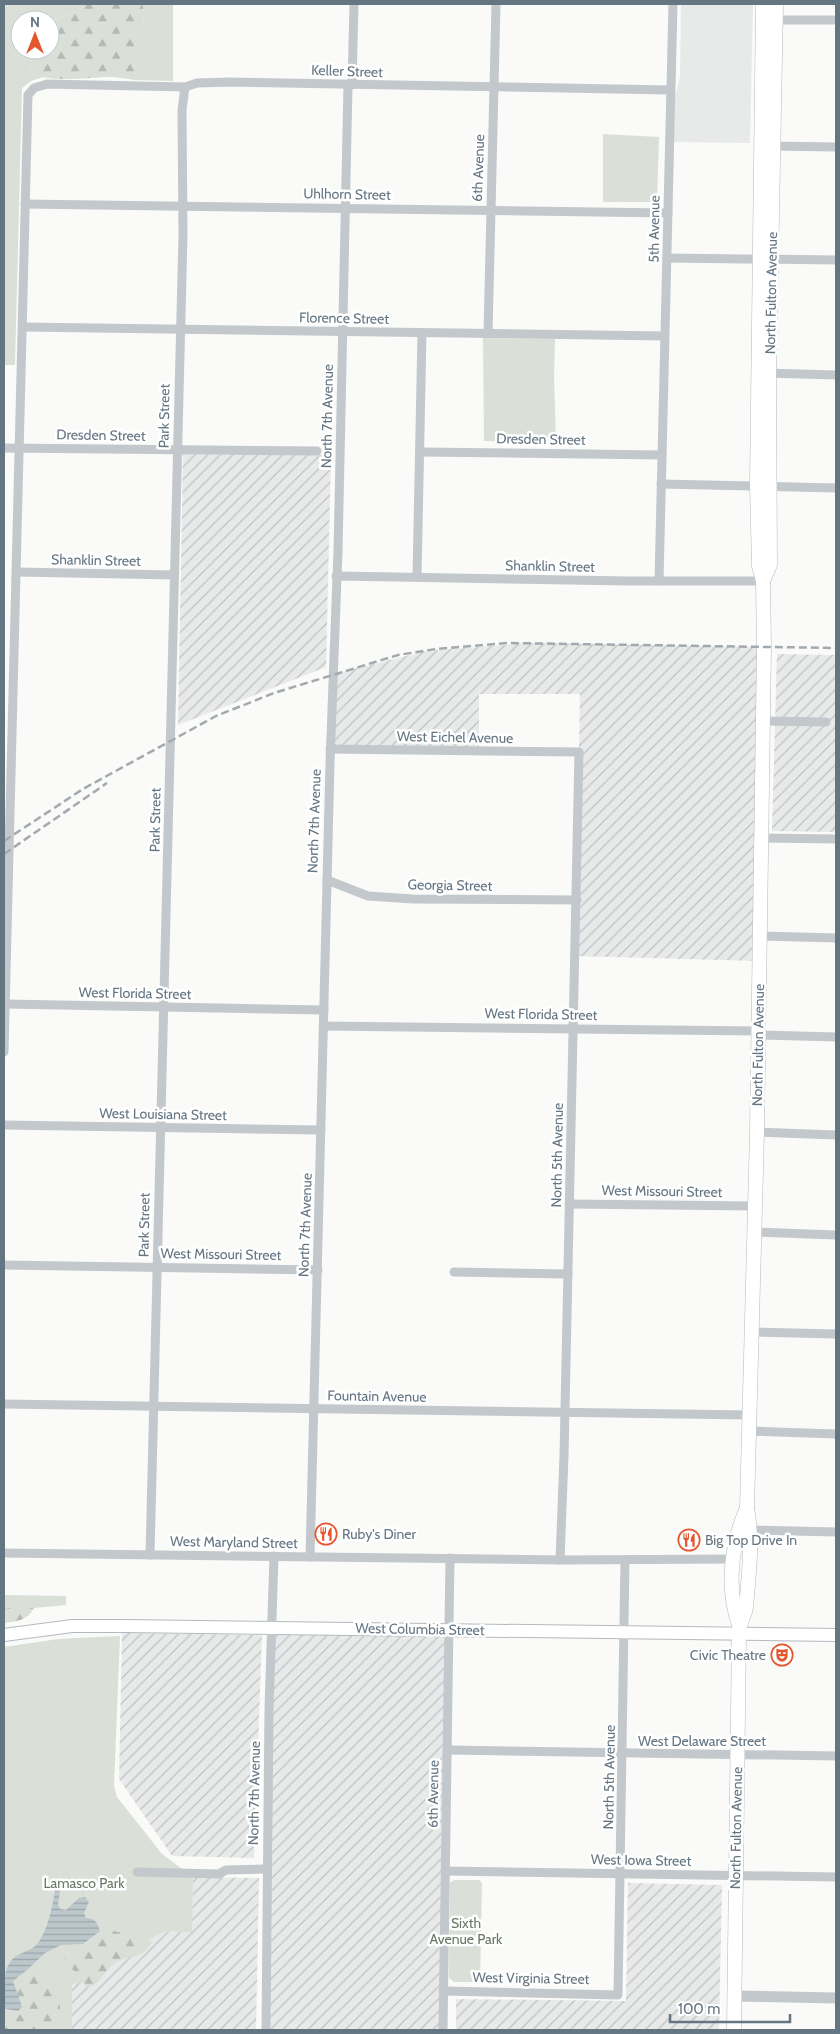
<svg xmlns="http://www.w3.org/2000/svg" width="840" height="2034" font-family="Cabin,sans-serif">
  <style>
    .built { fill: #e8e9e9 }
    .industrial { fill: url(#industrial-furrows) }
    .green { fill: #dadfd7 }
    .forest { fill: url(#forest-firs) }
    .water { fill: url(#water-rules) }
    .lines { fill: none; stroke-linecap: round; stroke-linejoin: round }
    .secondary-casing { stroke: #b3babf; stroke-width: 14 }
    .primary-casing { stroke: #b5babe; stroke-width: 15 }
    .minor { stroke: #c3c8cc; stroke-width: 9 }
    .tertiary { stroke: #c3c8cc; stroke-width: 11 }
    .secondary { stroke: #fff; stroke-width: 12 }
    .primary { stroke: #fff; stroke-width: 14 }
    .rail { stroke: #a2aab0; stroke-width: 2.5; stroke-dasharray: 8 4; stroke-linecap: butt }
    .labels { text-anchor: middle; stroke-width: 5; stroke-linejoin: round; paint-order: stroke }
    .street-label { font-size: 14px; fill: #657683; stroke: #fff }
    .poi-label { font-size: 14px; fill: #657683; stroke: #fff; text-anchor: start }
    .park-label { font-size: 14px; fill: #687a64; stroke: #fff }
  </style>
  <defs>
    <pattern id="industrial-furrows" width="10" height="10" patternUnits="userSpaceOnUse" patternTransform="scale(1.25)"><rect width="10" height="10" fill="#e8e9e9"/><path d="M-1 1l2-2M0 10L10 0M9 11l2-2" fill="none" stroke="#c0c1c2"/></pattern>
    <pattern id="forest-firs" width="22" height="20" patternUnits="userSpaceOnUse" patternTransform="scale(1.25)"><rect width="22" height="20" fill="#dadfd7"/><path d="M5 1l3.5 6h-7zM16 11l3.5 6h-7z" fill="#b4b9b4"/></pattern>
    <pattern id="water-rules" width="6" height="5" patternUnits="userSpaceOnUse" patternTransform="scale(1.25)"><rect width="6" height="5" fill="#bbc7cb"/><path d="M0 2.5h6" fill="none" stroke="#9ca6aa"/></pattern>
  </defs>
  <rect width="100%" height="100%" fill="#fafaf8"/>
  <path class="built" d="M681 4H753L750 143 674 142 675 98 680 77Z"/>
  <g class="industrial">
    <path d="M183 454 331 455 326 667 178 725Z"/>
    <path d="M528 643 764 647 759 961 575 956 580 694H479V751L330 749 333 674 426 651Z"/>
    <path d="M777 654 836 655V832L772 831Z"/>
    <path d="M272 1627 449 1630 443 2030H267Z"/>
    <path d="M122 1633 262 1635 254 1858 172 1856 119 1779Z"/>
    <path d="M193 1877 259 1878 256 2030H72V1985L95 1977 105 1962 166 1931 191 1933Z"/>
    <path d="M628 1883 722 1885 719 2030H456V1999L626 2001Z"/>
  </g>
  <g class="green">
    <path d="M4 4H88L78 10 50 22V20H20V50H34L29 72 34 75 43 77 31 81 22 88 15 365H4Z"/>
    <path d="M142 4H173V81L135 80C136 70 133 59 134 51 137 34 149 22 142 4Z"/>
    <path d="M603 134 659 137 657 202H603Z"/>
    <path d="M483 338 555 339 554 378 556 443 484 441Z"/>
    <path d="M4 1595 66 1596V1605L34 1608 4 1609Z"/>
    <path d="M120 1636 114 1786 117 1797 162 1854 193 1877 192 1933 166 1931 105 1962 95 1977 72 1985V2030H4V1647L58 1639Z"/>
    <path d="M454 1880H479L482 1883 480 1982H454L449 1978 450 1883Z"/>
  </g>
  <g class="forest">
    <path d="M88 4H142C149 22 137 34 134 51 133 59 136 70 135 80 127 79 119 77 111 77 88 77 49 84 29 72L34 50H50V22L78 10Z"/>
    <path d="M16 1607 34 1608C27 1621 17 1621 4 1623V1609Z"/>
    <path d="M108 1930 139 1936 152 1942C140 1962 131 1953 115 1963 104 1970 103 1982 89 1988L85 1986 77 1973 64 1963 65 1956 68 1952 83 1944 100 1931Z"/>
    <path d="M35 1963C52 1991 64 1993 60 2030H4V2004L6 2009 12 1981Z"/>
  </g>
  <path class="water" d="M56 1884H61L58 1904 60 1909 66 1910 79 1898 85 1897 89 1902 84 1913 86 1918C95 1918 97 1922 100 1931L83 1944 61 1945 45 1953 27 1970 13 1981 22 2007 18 2011 6 2009 4 2004C4 1988 1 1965 18 1955 26 1951 35 1949 40 1940 50 1923 53 1903 56 1884Z"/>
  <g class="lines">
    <g class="secondary-casing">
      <path id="secondary" d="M4 1635 72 1626H124L836 1635"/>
    </g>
    <g class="primary-casing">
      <g id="primary">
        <path d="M763 581 770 565 769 373 776 4"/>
        <path d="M739 1625C726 1588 731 1544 747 1508"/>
        <path d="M734 2030 739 1633C739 1623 745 1616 746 1607 749 1574 753 1540 747 1508L757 1132 764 647 763 581 759 566 757 485 763 4"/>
      </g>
    </g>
    <g class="minor">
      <path d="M771 20H833"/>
      <path d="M352 85 354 4"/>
      <path d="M769 146 836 147"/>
      <path d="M25 204 668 213"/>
      <path d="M667 258 836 260"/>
      <path d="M23 327 664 336"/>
      <path d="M488 333 496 4"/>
      <path d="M764 373 836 375"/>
      <path d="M4 448 317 451"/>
      <path d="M421 452 661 455"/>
      <path d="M661 484 836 488"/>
      <path d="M17 572 174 575"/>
      <path d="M336 576 629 581H763"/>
      <path d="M417 577 422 333"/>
      <path d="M659 581 673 4"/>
      <path d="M763 721 826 722"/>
      <path d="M330 749 579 752 564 1456 560 1560"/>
      <path d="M761 838 836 839"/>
      <path d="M327 880 368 896 413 899 577 900"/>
      <path d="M759 936 836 938"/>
      <path d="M6 1004 324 1010"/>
      <path d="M323 1026 758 1031"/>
      <path d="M758 1035 836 1037"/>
      <path d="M4 1052 28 95 34 88 47 84 185 87 197 83 231 82 670 90"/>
      <path d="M4 1125 321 1130"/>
      <path d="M757 1132 836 1135"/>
      <path d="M570 1204 754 1206"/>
      <path d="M753 1232 836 1235"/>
      <path d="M4 1265 318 1270"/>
      <path d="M454 1272 568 1274"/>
      <path d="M751 1332 836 1334"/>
      <path d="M4 1404 749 1415"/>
      <path d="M749 1431 836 1434"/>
      <path d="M751 1530 836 1532"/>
      <path d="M4 1553 560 1560 733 1559"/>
      <path d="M150 1555 183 235 182 110 185 87"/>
      <path d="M310 1557 330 763 338 551 348 85"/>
      <path d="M448 1750 836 1756"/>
      <path d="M445 1871 836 1877"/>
      <path d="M137 1872 219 1874 226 1870 267 1869"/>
      <path d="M443 1991 618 1995 625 1560"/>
      <path d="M266 2030 269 1709 274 1556"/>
      <path d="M443 2030 450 1558"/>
    </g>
    <path class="tertiary" d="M734 1996 836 1998"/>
    <use href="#secondary" class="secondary"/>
    <use href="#primary" class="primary"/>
    <g class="rail">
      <path d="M4 841 83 789 216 716 274 693 398 655 436 649 507 643 836 648"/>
      <path d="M4 854 107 783"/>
    </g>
  </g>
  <defs>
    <g id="restaurant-ring" transform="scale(1.125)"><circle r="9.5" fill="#fff" stroke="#e4572e" stroke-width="1.5"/><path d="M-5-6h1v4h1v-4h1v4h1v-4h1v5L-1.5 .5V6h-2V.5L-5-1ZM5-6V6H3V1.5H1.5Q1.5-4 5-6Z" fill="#e4572e"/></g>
    <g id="theatre-ring" transform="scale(1.125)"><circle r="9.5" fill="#fff" stroke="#e4572e" stroke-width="1.5"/><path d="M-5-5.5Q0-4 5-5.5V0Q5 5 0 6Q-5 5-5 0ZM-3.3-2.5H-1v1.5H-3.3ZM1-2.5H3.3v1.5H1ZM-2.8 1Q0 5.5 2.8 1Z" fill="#e4572e"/></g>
  </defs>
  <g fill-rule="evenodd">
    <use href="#restaurant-ring" x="326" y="1534"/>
    <use href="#restaurant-ring" x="689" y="1540"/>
    <use href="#theatre-ring" x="782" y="1655"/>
  </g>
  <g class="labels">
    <g class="street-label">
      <text transform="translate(347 71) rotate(2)" y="5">Keller Street</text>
      <text transform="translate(478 168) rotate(-88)" y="5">6th Avenue</text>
      <text transform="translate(347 194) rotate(1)" y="5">Uhlhorn Street</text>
      <text transform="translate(654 229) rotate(-89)" y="5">5th Avenue</text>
      <text transform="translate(771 293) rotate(-89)" y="5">North Fulton Avenue</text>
      <text transform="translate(344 318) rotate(1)" y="5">Florence Street</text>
      <text transform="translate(164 416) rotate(-89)" y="5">Park Street</text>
      <text transform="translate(327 416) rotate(-89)" y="5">North 7th Avenue</text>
      <text transform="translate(101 435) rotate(1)" y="5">Dresden Street</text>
      <text transform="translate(541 439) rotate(1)" y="5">Dresden Street</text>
      <text transform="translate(96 560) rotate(1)" y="5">Shanklin Street</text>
      <text transform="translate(550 566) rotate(1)" y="5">Shanklin Street</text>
      <text transform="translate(455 737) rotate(1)" y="5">West Eichel Avenue</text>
      <text transform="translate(155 820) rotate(-89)" y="5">Park Street</text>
      <text transform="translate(314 821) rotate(-88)" y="5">North 7th Avenue</text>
      <text transform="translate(450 885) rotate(1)" y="5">Georgia Street</text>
      <text transform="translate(135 993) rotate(1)" y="5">West Florida Street</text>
      <text transform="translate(541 1014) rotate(1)" y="5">West Florida Street</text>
      <text transform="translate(758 1045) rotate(-89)" y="5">North Fulton Avenue</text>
      <text transform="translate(163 1114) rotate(1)" y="5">West Louisiana Street</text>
      <text transform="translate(557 1155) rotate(-89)" y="5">North 5th Avenue</text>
      <text transform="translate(662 1191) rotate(1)" y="5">West Missouri Street</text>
      <text transform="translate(144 1225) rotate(-89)" y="5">Park Street</text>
      <text transform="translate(305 1225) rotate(-88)" y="5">North 7th Avenue</text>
      <text transform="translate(221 1254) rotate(1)" y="5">West Missouri Street</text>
      <text transform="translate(377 1396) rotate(1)" y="5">Fountain Avenue</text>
      <text transform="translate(234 1542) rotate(1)" y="5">West Maryland Street</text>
      <text transform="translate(420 1629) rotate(1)" y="5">West Columbia Street</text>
      <text x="702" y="1746">West Delaware Street</text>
      <text transform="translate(609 1777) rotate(-89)" y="5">North 5th Avenue</text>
      <text transform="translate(254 1793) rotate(-89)" y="5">North 7th Avenue</text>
      <text transform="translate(433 1794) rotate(-89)" y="5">6th Avenue</text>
      <text transform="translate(736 1828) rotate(-89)" y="5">North Fulton Avenue</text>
      <text transform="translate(641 1860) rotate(1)" y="5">West Iowa Street</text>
      <text transform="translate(531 1978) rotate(1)" y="5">West Virginia Street</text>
    </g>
    <g class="poi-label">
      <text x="342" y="1539">Ruby's Diner</text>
      <text x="705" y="1545">Big Top Drive In</text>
      <text x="766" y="1660" text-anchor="end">Civic Theatre</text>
    </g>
    <g class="park-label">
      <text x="84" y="1888">Lamasco Park</text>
      <text x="466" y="1928">Sixth<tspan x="466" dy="16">Avenue Park</tspan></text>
    </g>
  </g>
  <rect width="840" height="2034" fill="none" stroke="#657683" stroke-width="10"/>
  <g transform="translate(35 35)"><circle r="24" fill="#ffffff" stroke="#c1c8cd"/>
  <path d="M0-4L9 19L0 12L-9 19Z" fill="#e4572e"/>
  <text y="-8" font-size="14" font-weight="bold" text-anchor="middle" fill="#657683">N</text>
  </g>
  <path d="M670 2014v8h120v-8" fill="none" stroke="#657683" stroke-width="2.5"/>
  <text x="678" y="2014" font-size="15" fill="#657683" stroke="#ffffff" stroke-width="4" paint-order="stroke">100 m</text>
</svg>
